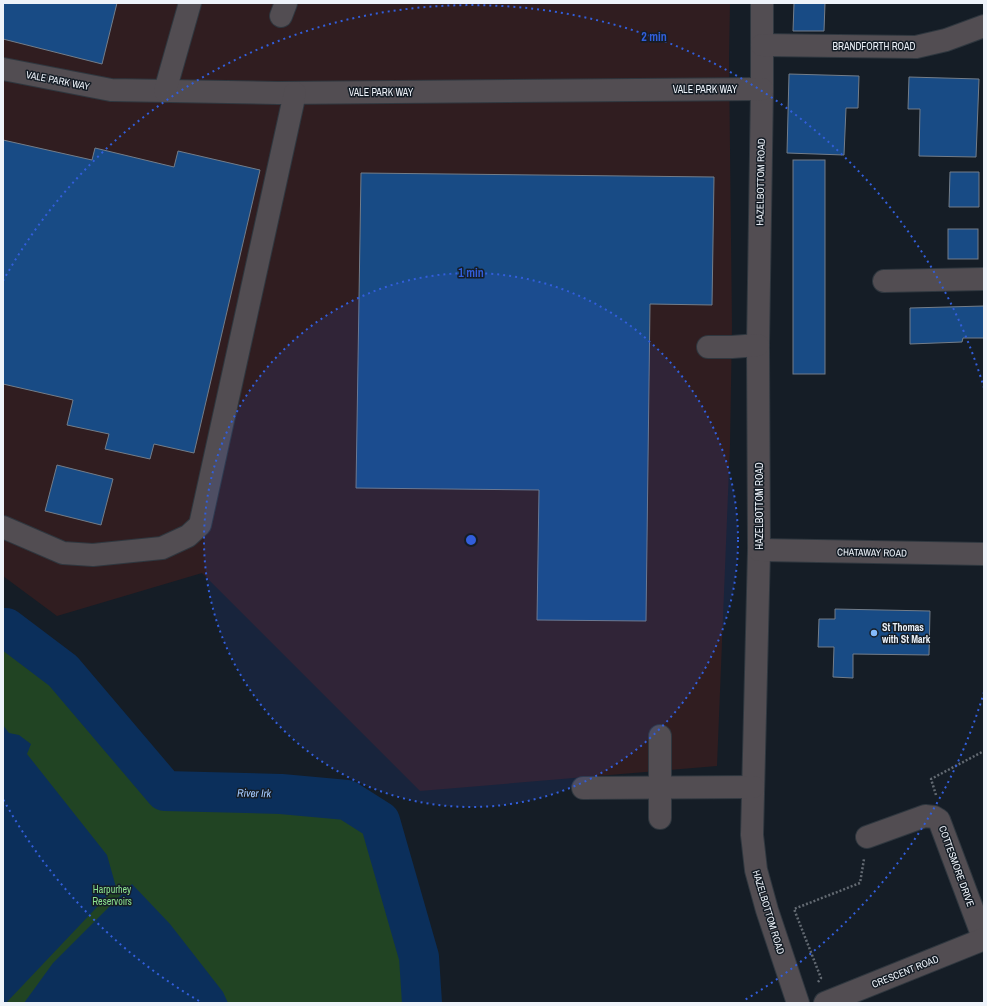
<svg xmlns="http://www.w3.org/2000/svg" width="987" height="1006" font-family="'Archivo Narrow',sans-serif">
  <style>
    .industrial { fill: #301d20 }
    .green { fill: #214423 }
    .water { fill: #0b2f5b }
    .lines { fill: none; stroke-linecap: round; stroke-linejoin: round }
    .river { stroke: #0b2f5b; stroke-width: 40 }
    .building { fill: #184b85; stroke: #737d89 }
    .minor-casing { stroke: #2f373f; stroke-width: 24 }
    .path { stroke: #636a72; stroke-width: 2.5; stroke-dasharray: 2 2; stroke-linecap: butt }
    .minor { stroke: #524d52; stroke-width: 22 }
    .ring { fill: none; stroke: #325edb; stroke-width: 2; stroke-dasharray: 2 4 }
    .poi-dot { fill: #85bbfb; stroke: #151d26; stroke-width: 1.5 }
    .labels { text-anchor: middle; stroke-width: 3; stroke-linejoin: round; paint-order: stroke }
    .street-label { font-size: 10px; fill: #eef3fa; stroke: #151d26 }
    .poi-label { font-size: 10px; font-weight: bold; fill: #eef3fa; stroke: #151d26; text-anchor: start }
    .park-label { font-size: 10px; fill: #8ce28f; stroke: #151d26 }
    .water-label { font-size: 11px; font-style: italic; fill: #a4caff; stroke: #151d26 }
    .centre { fill: #325edb; stroke: #151d26; stroke-width: 2 }
    .ring-label { font-size: 12px; text-anchor: middle; font-weight: bold; fill: #325edb; stroke: #151d26; stroke-width: 3; stroke-linejoin: round; paint-order: stroke }
  </style>
  <rect width="100%" height="100%" fill="#151d26"/>
  <path class="industrial" d="M3 3H730L729 59 732 327 730 445 717 766 420 791 202 573 57 616 3 576Z"/>
  <path class="green" d="M3 639 52 675 160 797 336 810 371 832 405 960 406 1003H3Z"/>
  <g class="water">
    <path d="M3 725 9 733 19 735 31 744 27 754 107 855 116 887 6 1003H3Z"/>
    <path d="M132 884 170 924 223 992 228 1003H24L53 963Z"/>
  </g>
  <g class="lines">
    <path class="river" d="M3 628H6L63 671 165 791 281 794 347 800 380 821 419 957 422 1003"/>
  </g>
  <g class="building">
    <path d="M3 3H117L102 64 3 39Z"/>
    <path d="M794 3H825L824 31H793Z"/>
    <path d="M789 74 859 76 858 108H846L844 155 787 153Z"/>
    <path d="M909 77 979 79 976 157 919 156 920 109H908Z"/>
    <path d="M3 140 92 160 95 148 174 167 178 151 260 170 194 453 154 444 150 459 105 449 109 434 67 425 73 400 3 384Z"/>
    <rect x="793" y="160" width="32" height="214"/>
    <path d="M950 172H979V207H949Z"/>
    <path d="M361 173 714 177 712 305 650 304 646 621 537 620 539 490 356 488Z"/>
    <rect x="948" y="229" width="30" height="30"/>
    <path d="M984 306V338H963L962 342 910 344V308Z"/>
    <path d="M57 465 113 479 101 525 45 511Z"/>
    <path d="M835 609 930 611 929 655 853 654V678L833 677 834 647H818L819 619H835Z"/>
  </g>
  <g class="lines">
    <g class="minor-casing">
      <g id="minor">
        <path d="M762 3V89L758 345 759 550 752 835 756 870 767 910 798 1003"/>
        <path d="M281 16 286 3"/>
        <path d="M762 45 916 47 946 40 984 26"/>
        <path d="M3 69 111 90 278 93 762 89"/>
        <path d="M165 91 190 3"/>
        <path d="M884 281 984 279"/>
        <path d="M708 347H732L758 345"/>
        <path d="M3 527 63 553 93 555 162 548 188 536 200 525 295 93"/>
        <path d="M759 550 984 554"/>
        <path d="M583 788 753 787"/>
        <path d="M660 818V736"/>
        <path d="M867 837 925 816 934 817 939 820 984 940"/>
        <path d="M825 1003 984 939"/>
      </g>
    </g>
    <g class="path">
      <path d="M936 795 931 779 984 751"/>
      <path d="M818 982 821 978 794 909 860 883 864 859"/>
    </g>
    <use href="#minor" class="minor"/>
  </g>
  <circle cx="471" cy="540" r="267" fill="#325edb" fill-opacity=".12"/>
  <g class="ring">
    <circle cx="471" cy="540" r="267"/>
    <path d="M984 692A535 535 0 0 1 743 1001M199 1001A535 535 0 0 1 3 799M3 281A535 535 0 0 1 984 388"/>
  </g>
  <circle class="poi-dot" cx="874" cy="633" r="4"/>
  <g class="labels">
    <g class="street-label">
      <text x="874" y="50">BRANDFORTH ROAD</text>
      <text transform="translate(58 80) rotate(11)" y="4">VALE PARK WAY</text>
      <text x="705" y="93">VALE PARK WAY</text>
      <text x="381" y="96">VALE PARK WAY</text>
      <text transform="translate(760 182) rotate(-89)" y="4">HAZELBOTTOM ROAD</text>
      <text transform="translate(759 506) rotate(-90)" y="4">HAZELBOTTOM ROAD</text>
      <text transform="translate(872 552) rotate(1)" y="4">CHATAWAY ROAD</text>
      <text transform="translate(957 866) rotate(70)" y="4">COTTESMORE DRIVE</text>
      <text transform="translate(769 912) rotate(73)" y="4">HAZELBOTTOM ROAD</text>
      <text transform="translate(905 971) rotate(-22)" y="4">CRESCENT ROAD</text>
    </g>
    <g class="poi-label">
      <text x="882" y="631">St Thomas<tspan x="882" dy="12">with St Mark</tspan></text>
    </g>
    <g class="park-label">
      <text x="112" y="893">Harpurhey<tspan x="112" dy="12">Reservoirs</tspan></text>
    </g>
    <g class="water-label">
      <text transform="translate(254 793) rotate(1)" y="4">River Irk</text>
    </g>
  </g>
  <circle cx="471" cy="540" r="6" class="centre"/>
  <g class="ring-label">
    <text x="654" y="41">2 min</text>
    <text x="471" y="277">1 min</text>
  </g>
  <rect width="987" height="1006" fill="none" stroke="#eef3fa" stroke-width="8"/>
</svg>
